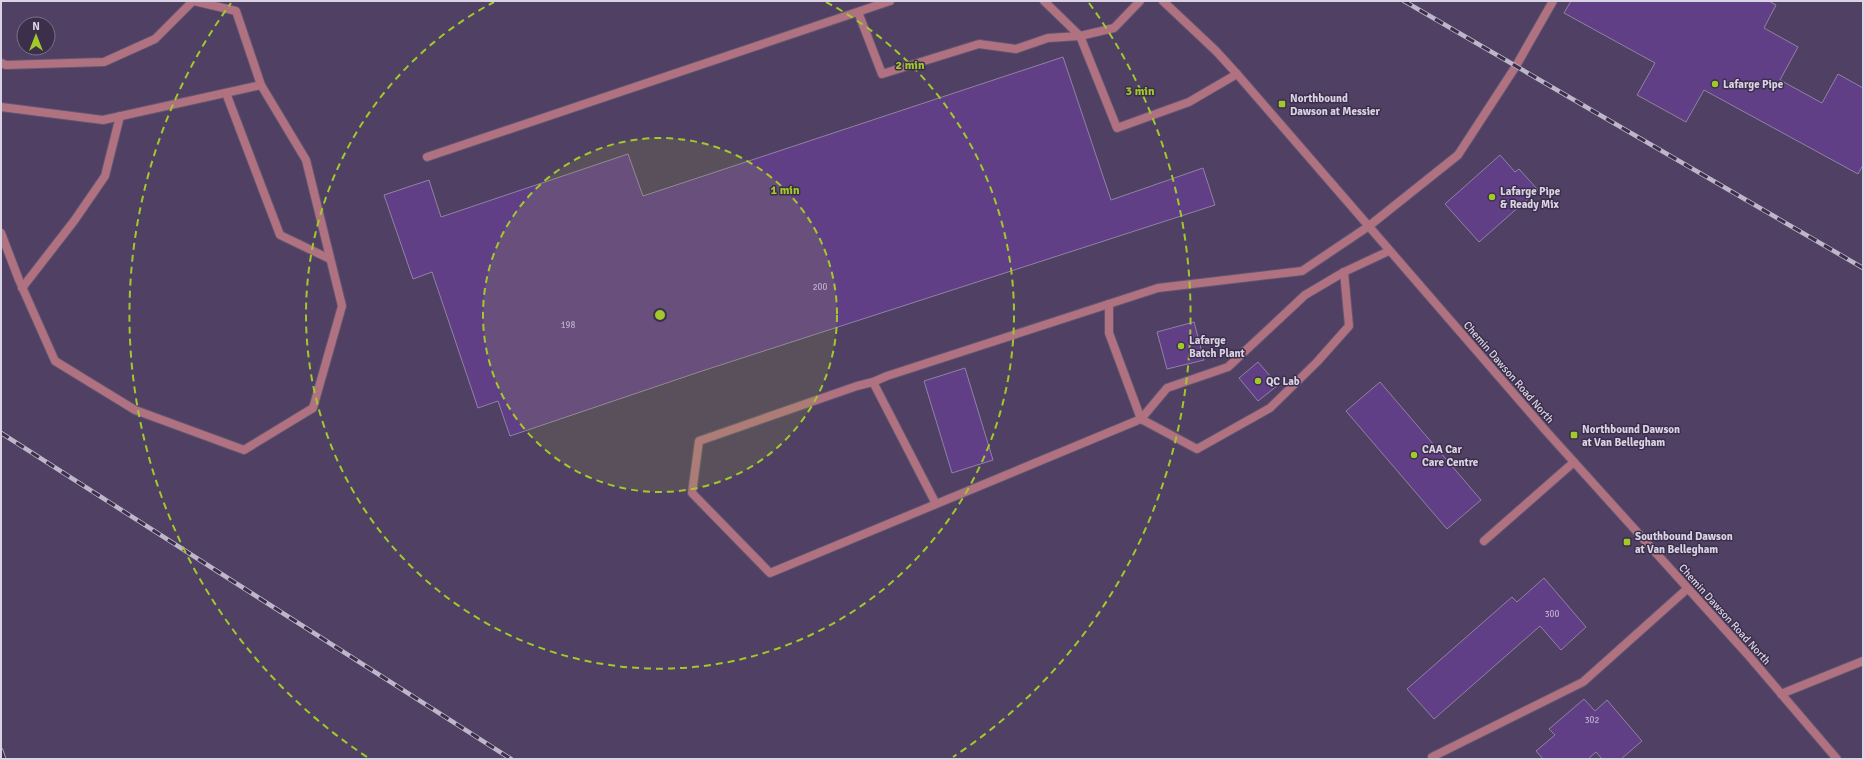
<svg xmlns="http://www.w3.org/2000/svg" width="1864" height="760" font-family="Signika,sans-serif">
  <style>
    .built { fill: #4f4064; fill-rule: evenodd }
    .building { fill: #613f87; stroke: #9082a3 }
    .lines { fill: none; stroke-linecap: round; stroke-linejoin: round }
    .lane-casing { stroke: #615670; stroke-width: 10 }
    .street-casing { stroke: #615670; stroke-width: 10 }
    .lane { stroke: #b07281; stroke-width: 8 }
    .street { stroke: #b07281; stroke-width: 8 }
    .rail-casing { stroke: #beb6c9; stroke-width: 4.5 }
    .rail { stroke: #3b2f4b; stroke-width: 3; stroke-dasharray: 9; stroke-linecap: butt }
    .ring { fill: none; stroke: #a1c92a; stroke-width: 2; stroke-dasharray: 7 5 }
    .poi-dot { fill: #a1c92a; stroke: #3b2f4b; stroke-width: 1.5 }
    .labels { text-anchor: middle; stroke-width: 3; stroke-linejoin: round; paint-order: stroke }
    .number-label { font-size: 9px; fill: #bcaecd }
    .poi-label { font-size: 11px; font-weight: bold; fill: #dad3e4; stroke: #3b2f4b; text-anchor: start }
    .street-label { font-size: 11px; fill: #dad3e4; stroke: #3b2f4b }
    .centre { fill: #a1c92a; stroke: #3b2f4b; stroke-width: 2 }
    .ring-label { font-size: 12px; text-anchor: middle; font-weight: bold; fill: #a1c92a; stroke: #3b2f4b; stroke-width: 3; stroke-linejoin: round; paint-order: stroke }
  </style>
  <rect width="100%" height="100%" fill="#463a57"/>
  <path class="built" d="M1 1H1863V759H4L1 750ZM24 24H48V48H24Z"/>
  <g class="building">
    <path d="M1571 1H1769L1776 5 1764 28 1798 47 1780 80 1822 103 1838 74 1863 88V165L1858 174 1704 90 1686 122 1637 95 1655 63 1564 13Z"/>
    <path d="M1063 57 1111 200 1203 168 1215 205 702 371 510 436 498 401 478 408 432 272 413 279 384 195 429 180 441 217 628 154 643 196Z"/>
    <path d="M1500 155 1515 172 1519 169 1538 190 1479 242 1445 204Z"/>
    <path d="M1194 322 1204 360 1167 369 1157 332Z"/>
    <path d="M1258 362 1278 385 1258 401 1239 378Z"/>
    <path d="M965 368 993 460 952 473 924 381Z"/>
    <path d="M1380 382 1481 500 1447 529 1346 411Z"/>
    <path d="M1544 578 1586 627 1561 650 1540 626 1434 719 1407 689 1512 597 1517 602Z"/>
    <path d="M1584 699 1595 711 1607 700 1642 741 1621 759H1602L1596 752 1588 759H1543L1536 751 1555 735 1549 729Z"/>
  </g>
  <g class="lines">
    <g class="lane-casing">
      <g id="lane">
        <path d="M1044 1 1080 36 1117 128 1189 102 1237 74"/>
        <path d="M858 12 882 74 979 44 1016 49 1048 38 1080 36 1114 28 1140 1"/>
        <path d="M1 63 6 65 104 62 155 39 193 1"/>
        <path d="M226 93 280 235 330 259"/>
        <path d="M1 107 103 120 261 85 236 11 194 1"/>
        <path d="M427 157 890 1"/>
        <path d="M1 233 19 280 55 361 135 410 244 450 313 408 342 306 306 160 261 85"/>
        <path d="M1389 251 1344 272 1305 295 1228 367 1167 388 1141 419 770 573 692 493 699 441 857 386 873 382 887 376 1158 288 1302 271 1369 226 1458 155 1516 66 1553 1"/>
        <path d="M22 288 74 221 105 176 120 116"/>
        <path d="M1109 304V333L1141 419 1197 449 1270 408 1317 362 1349 326 1344 272"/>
        <path d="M873 382 936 504"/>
        <path d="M1484 541 1574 462"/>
        <path d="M1432 757 1583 682 1687 589"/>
      </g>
    </g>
    <g class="street-casing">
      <g id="street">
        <path d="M1163 1 1216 51 1237 74 1546 431 1748 655 1837 759"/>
        <path d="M1781 694 1863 661"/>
      </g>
    </g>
    <use href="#lane" class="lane"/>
    <use href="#street" class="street"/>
    <g class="rail-casing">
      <g id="rail">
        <path d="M1404 1 1863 268"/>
        <path d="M1 433 511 759"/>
        <path d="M1 750 4 759"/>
      </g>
    </g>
    <use href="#rail" class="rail"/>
  </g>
  <circle cx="660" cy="315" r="177" fill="#a1c92a" fill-opacity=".12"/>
  <g class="ring">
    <circle cx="660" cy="315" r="177"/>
    <path d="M826 2A354 354 0 1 1 494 2"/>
    <path d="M367 757A530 530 0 0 1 231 3M1089 3A530 530 0 0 1 953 757"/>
  </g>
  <g class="poi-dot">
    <circle cx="1715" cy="84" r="4"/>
    <rect x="1278" y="100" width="8" height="8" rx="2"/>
    <circle cx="1492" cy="197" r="4"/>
    <circle cx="1181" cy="346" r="4"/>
    <circle cx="1258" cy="381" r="4"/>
    <rect x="1570" y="431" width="8" height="8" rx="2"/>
    <circle cx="1414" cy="455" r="4"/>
    <rect x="1623" y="538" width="8" height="8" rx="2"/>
  </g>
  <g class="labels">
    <g class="number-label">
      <text x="820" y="290">200</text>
      <text x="568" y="328">198</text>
      <text x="1552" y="617">300</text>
      <text x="1592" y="723">302</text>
    </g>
    <g class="poi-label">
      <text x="1723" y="88">Lafarge Pipe</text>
      <text x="1290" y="102">Northbound<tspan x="1290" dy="13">Dawson at Messier</tspan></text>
      <text x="1500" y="195">Lafarge Pipe<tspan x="1500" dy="13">&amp; Ready Mix</tspan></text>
      <text x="1189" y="344">Lafarge<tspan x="1189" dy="13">Batch Plant</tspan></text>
      <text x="1266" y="385">QC Lab</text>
      <text x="1582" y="433">Northbound Dawson<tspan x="1582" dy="13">at Van Bellegham</tspan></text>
      <text x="1422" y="453">CAA Car<tspan x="1422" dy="13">Care Centre</tspan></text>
      <text x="1635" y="540">Southbound Dawson<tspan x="1635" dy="13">at Van Bellegham</tspan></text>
    </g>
    <g class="street-label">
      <text transform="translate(1509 372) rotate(49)" y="4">Chemin Dawson Road North</text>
      <text transform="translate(1725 614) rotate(48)" y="4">Chemin Dawson Road North</text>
    </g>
  </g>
  <circle cx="660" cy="315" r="6" class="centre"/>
  <g class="ring-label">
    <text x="910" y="69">2 min</text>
    <text x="1140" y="95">3 min</text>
    <text x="785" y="194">1 min</text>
  </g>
  <rect width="1864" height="760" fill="none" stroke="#dad3e4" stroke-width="4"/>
  <g transform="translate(36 36)"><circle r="19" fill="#3b2f4b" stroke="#7b7188"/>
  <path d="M0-3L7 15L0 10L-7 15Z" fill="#a1c92a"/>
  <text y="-6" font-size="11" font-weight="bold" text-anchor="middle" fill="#dad3e4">N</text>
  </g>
</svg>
